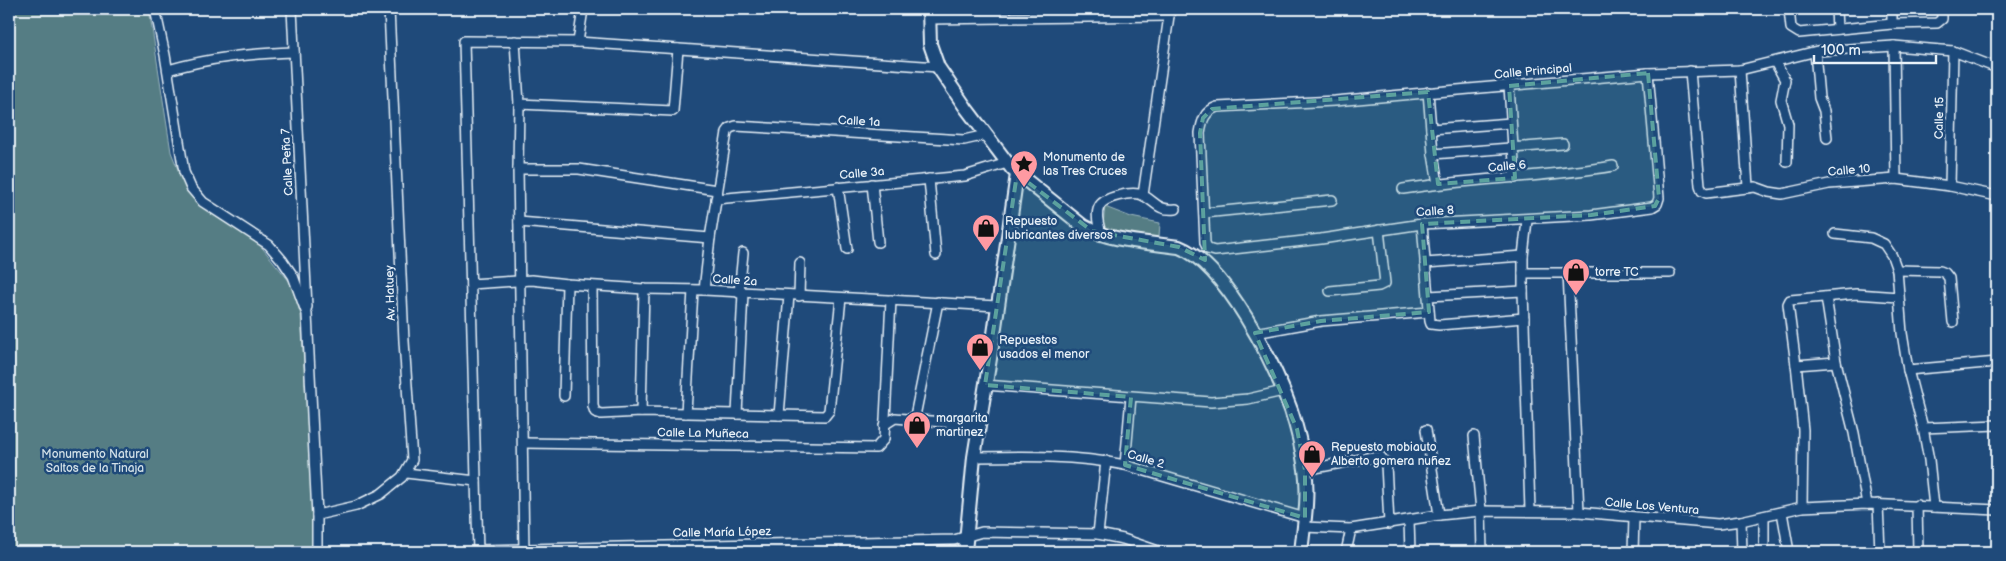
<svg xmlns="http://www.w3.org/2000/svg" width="2006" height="561" font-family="'Balsamiq Sans',sans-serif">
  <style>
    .green { fill: #547d84; stroke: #9eb7be }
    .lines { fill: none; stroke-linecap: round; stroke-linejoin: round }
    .street-casing { stroke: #e8f1f8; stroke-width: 12 }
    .secondary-casing { stroke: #e8f1f8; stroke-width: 16 }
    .street { stroke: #1f4a7a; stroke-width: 9 }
    .secondary { stroke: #1f4a7a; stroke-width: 12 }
    .marked { fill: #5ba19e; fill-opacity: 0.2; stroke: #5ba19e; stroke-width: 4; stroke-dasharray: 10 6; stroke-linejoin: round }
    .labels { text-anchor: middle; stroke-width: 5; stroke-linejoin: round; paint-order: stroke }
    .street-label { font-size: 12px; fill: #e8f1f8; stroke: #1f4a7a }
    .poi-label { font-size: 12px; fill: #e8f1f8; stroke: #1f4a7a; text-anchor: start }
    .park-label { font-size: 12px; fill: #d2e0e7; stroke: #1f4a7a }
  </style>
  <rect width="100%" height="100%" fill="#1f4a7a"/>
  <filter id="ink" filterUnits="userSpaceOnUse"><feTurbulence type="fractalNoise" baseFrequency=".02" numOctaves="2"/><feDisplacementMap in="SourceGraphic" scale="10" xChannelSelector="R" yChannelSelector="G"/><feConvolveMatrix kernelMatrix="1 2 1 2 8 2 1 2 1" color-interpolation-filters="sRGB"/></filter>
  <g filter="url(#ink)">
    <g class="green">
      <path d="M9 9H149L171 152 187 192 209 212 259 244 290 282 301 315 315 552H9Z"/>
      <path d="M1105 207 1131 217 1160 223 1159 237 1126 234 1105 228 1103 224Z"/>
    </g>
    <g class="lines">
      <g class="street-casing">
        <g id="street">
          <path d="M155 9 165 55 184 172 191 188 203 202 269 245 282 260 293 276 307 314 317 515V552"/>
          <path d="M292 9 307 307"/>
          <path d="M1789 9 1791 28 1799 33 1892 24 1937 23 1942 19V9"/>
          <path d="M1836 9 1837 29"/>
          <path d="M1892 9V24"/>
          <path d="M929 19 1169 16"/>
          <path d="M515 41 519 104 518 169 524 552"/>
          <path d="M578 42 583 9"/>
          <path d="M1894 46 1896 179"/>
          <path d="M1815 52 1819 98 1824 111 1827 138"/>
          <path d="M1775 62 1785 80 1781 100 1788 124 1787 162"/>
          <path d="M168 70C213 57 248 54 294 52"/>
          <path d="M1740 70 1748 187"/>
          <path d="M1690 71 1700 185 1702 191 1706 193 1755 187 1769 192 1782 194 1829 184 1896 179 1950 186 1997 196"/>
          <path d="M1509 86 1515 178"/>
          <path d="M1428 92 1433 154 1438 184"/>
          <path d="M519 104 673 111 678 49"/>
          <path d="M1431 129 1511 123"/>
          <path d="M1433 154 1563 144"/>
          <path d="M518 169H579L717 190"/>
          <path d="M929 179 936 255"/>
          <path d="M872 184 878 242"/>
          <path d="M1950 186 1953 51"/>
          <path d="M838 187 847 249"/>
          <path d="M1403 189C1473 178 1543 178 1613 166"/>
          <path d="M1143 195 1170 9"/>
          <path d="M716 199 965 176 1007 163"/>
          <path d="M1204 213 1332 200"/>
          <path d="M1527 220 1523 256V291L1530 511"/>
          <path d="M519 222 710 238"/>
          <path d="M1422 224 1430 321 1431 324 1439 325 1524 318"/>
          <path d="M1101 234C1099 226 1095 215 1099 207 1103 197 1132 191 1142 195 1156 201 1156 211 1176 209"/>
          <path d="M1835 234 1871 238 1884 244 1892 256 1897 270 1902 333 1908 370 1923 428 1929 460 1934 507"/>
          <path d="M1208 249 1205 243 1200 133C1202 120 1205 111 1217 107L1335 101 1648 73 1740 70 1817 51 1894 46 1953 51 1997 68"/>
          <path d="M1208 249 1215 251 1321 239 1422 224 1591 215 1652 207 1657 204 1659 198 1648 73"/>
          <path d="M1425 263 1523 256"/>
          <path d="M1897 270 1940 271 1945 273 1949 278 1953 322"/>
          <path d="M1568 272 1579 512"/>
          <path d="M1523 273H1670"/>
          <path d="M471 284 532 280 567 284 644 289 704 290 997 306"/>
          <path d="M592 286 593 406 595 412 601 414 641 412 825 416 829 411 841 298"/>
          <path d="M704 290 710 238 727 132 730 128 736 126 964 140 986 135"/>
          <path d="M1330 291 1379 286 1385 283 1379 230"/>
          <path d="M739 293 743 253"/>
          <path d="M799 296 800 263"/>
          <path d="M1428 296 1523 291"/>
          <path d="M1826 297 1836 362 1854 433 1867 504"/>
          <path d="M1255 333 1321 321 1429 312"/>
          <path d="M1836 362 1796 365 1788 304 1790 300 1856 294 1899 297"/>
          <path d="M1796 364 1803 430 1802 507"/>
          <path d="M1908 370 1997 362"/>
          <path d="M985 385 1211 402 1248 399 1283 391"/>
          <path d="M564 396 567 284"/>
          <path d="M641 412 644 289"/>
          <path d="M686 413 693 290"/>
          <path d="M737 414 743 293"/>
          <path d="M779 415 789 295"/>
          <path d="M914 421 938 302"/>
          <path d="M884 425 895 418 979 425"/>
          <path d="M1923 428 1997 425"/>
          <path d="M1426 430 1439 515"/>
          <path d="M1474 436 1481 511 1482 552"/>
          <path d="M523 443 876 448 884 439 891 300"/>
          <path d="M974 457C1025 456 1075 455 1125 465L1305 518"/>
          <path d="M1125 465 1131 397"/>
          <path d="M1305 470 1372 457H1381L1386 464 1389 524"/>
          <path d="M406 473 476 481"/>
          <path d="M1878 504 1880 552"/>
          <path d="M1917 505 1918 552"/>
          <path d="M1782 512 1789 552"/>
          <path d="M317 515 356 506 381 494 402 477 412 460 404 341 389 9"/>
          <path d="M1764 516V552"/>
          <path d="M1409 520 1410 552"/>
          <path d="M1741 521 1742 552"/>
          <path d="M1304 527 1351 529 1439 515 1481 511 1579 512 1718 524 1741 521 1802 507 1867 504 1997 510"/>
          <path d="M1098 534 1106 461"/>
          <path d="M478 550 954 540 982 532 1098 534 1123 539 1161 552"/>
          <path d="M478 552 464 41 578 42 938 67"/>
          <path d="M1346 552 1351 529"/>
          <path d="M1633 552 1634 518"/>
        </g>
      </g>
      <g class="secondary-casing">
        <g id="secondary">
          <path d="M929 9 930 44 938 67 966 108 1012 169 1083 226C1111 242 1147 242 1179 247 1226 265 1274 363 1291 410 1297 428 1302 449 1305 469 1309 496 1304 525 1301 552"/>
          <path d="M965 552 974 457 994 334 1017 174"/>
        </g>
      </g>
      <use href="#street" class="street"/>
      <use href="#secondary" class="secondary"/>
    </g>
  </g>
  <path class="marked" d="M1648 73 1659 198 1655 206 1591 215 1422 224 1429 312 1321 321 1255 333 1297 429 1305 470V518L1125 465 1131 397 985 385 1017 174 1092 231 1179 247 1205 260 1200 133 1203 118 1212 109 1428 92 1438 184 1515 178 1509 86Z"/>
  <defs>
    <g id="sight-pin" transform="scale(1.4375)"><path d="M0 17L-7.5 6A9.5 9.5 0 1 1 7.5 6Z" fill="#ff9aa2" stroke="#1f4a7a"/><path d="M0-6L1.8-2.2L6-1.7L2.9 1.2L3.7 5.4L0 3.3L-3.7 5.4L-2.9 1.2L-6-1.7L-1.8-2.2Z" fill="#111"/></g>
    <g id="shop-pin" transform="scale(1.4375)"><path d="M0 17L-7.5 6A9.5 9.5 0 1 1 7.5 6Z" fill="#ff9aa2" stroke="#1f4a7a"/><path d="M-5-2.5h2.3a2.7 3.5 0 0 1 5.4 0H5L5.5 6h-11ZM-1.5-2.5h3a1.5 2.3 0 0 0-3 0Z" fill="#111"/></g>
  </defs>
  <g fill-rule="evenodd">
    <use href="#sight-pin" x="1024" y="164"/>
    <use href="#shop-pin" x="986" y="228"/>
    <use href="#shop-pin" x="1576" y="272"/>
    <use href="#shop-pin" x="980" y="347"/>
    <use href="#shop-pin" x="917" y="425"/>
    <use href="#shop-pin" x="1312" y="454"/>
  </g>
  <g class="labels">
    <g class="street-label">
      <text transform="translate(1533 71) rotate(-5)" y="4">Calle Principal</text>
      <text transform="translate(1939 118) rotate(-89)" y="4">Calle 15</text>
      <text transform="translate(859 121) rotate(3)" y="4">Calle 1a</text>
      <text transform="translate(287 162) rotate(-93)" y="4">Calle Peña 7</text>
      <text transform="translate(1507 166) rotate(-5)" y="4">Calle 6</text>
      <text transform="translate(1849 170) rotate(-5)" y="4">Calle 10</text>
      <text transform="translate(862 173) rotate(-5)" y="4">Calle 3a</text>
      <text transform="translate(1435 211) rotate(-4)" y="4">Calle 8</text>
      <text transform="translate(735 280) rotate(4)" y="4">Calle 2a</text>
      <text transform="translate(390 293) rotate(-92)" y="4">Av. Hatuey</text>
      <text transform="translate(703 433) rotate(1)" y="4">Calle La Muñeca</text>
      <text transform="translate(1146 459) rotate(16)" y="4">Calle 2</text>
      <text transform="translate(1652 506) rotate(5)" y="4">Calle Los Ventura</text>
      <text transform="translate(722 532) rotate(-1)" y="4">Calle María López</text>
    </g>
    <g class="poi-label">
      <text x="1043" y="161">Monumento de<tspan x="1043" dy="14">las Tres Cruces</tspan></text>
      <text x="1005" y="225">Repuesto<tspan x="1005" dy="14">lubricantes diversos</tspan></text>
      <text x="1595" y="276">torre TC</text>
      <text x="999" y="344">Repuestos<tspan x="999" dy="14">usados el menor</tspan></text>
      <text x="936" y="422">margarita<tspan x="936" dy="14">martinez</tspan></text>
      <text x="1331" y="451">Repuesto mobiauto<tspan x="1331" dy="14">Alberto gomera nuñez</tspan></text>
    </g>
    <g class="park-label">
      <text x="95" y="458">Monumento Natural<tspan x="95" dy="14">Saltos de la Tinaja</tspan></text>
    </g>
  </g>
  <rect width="2006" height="561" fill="none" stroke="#1f4a7a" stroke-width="30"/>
  <rect x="15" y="15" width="1976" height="531" fill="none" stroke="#e8f1f8" stroke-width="2" filter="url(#ink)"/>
  <path d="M1814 55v8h122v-8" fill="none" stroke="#e8f1f8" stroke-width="2.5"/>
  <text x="1821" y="55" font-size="15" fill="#e8f1f8" stroke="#1f4a7a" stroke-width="4" paint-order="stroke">100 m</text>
</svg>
